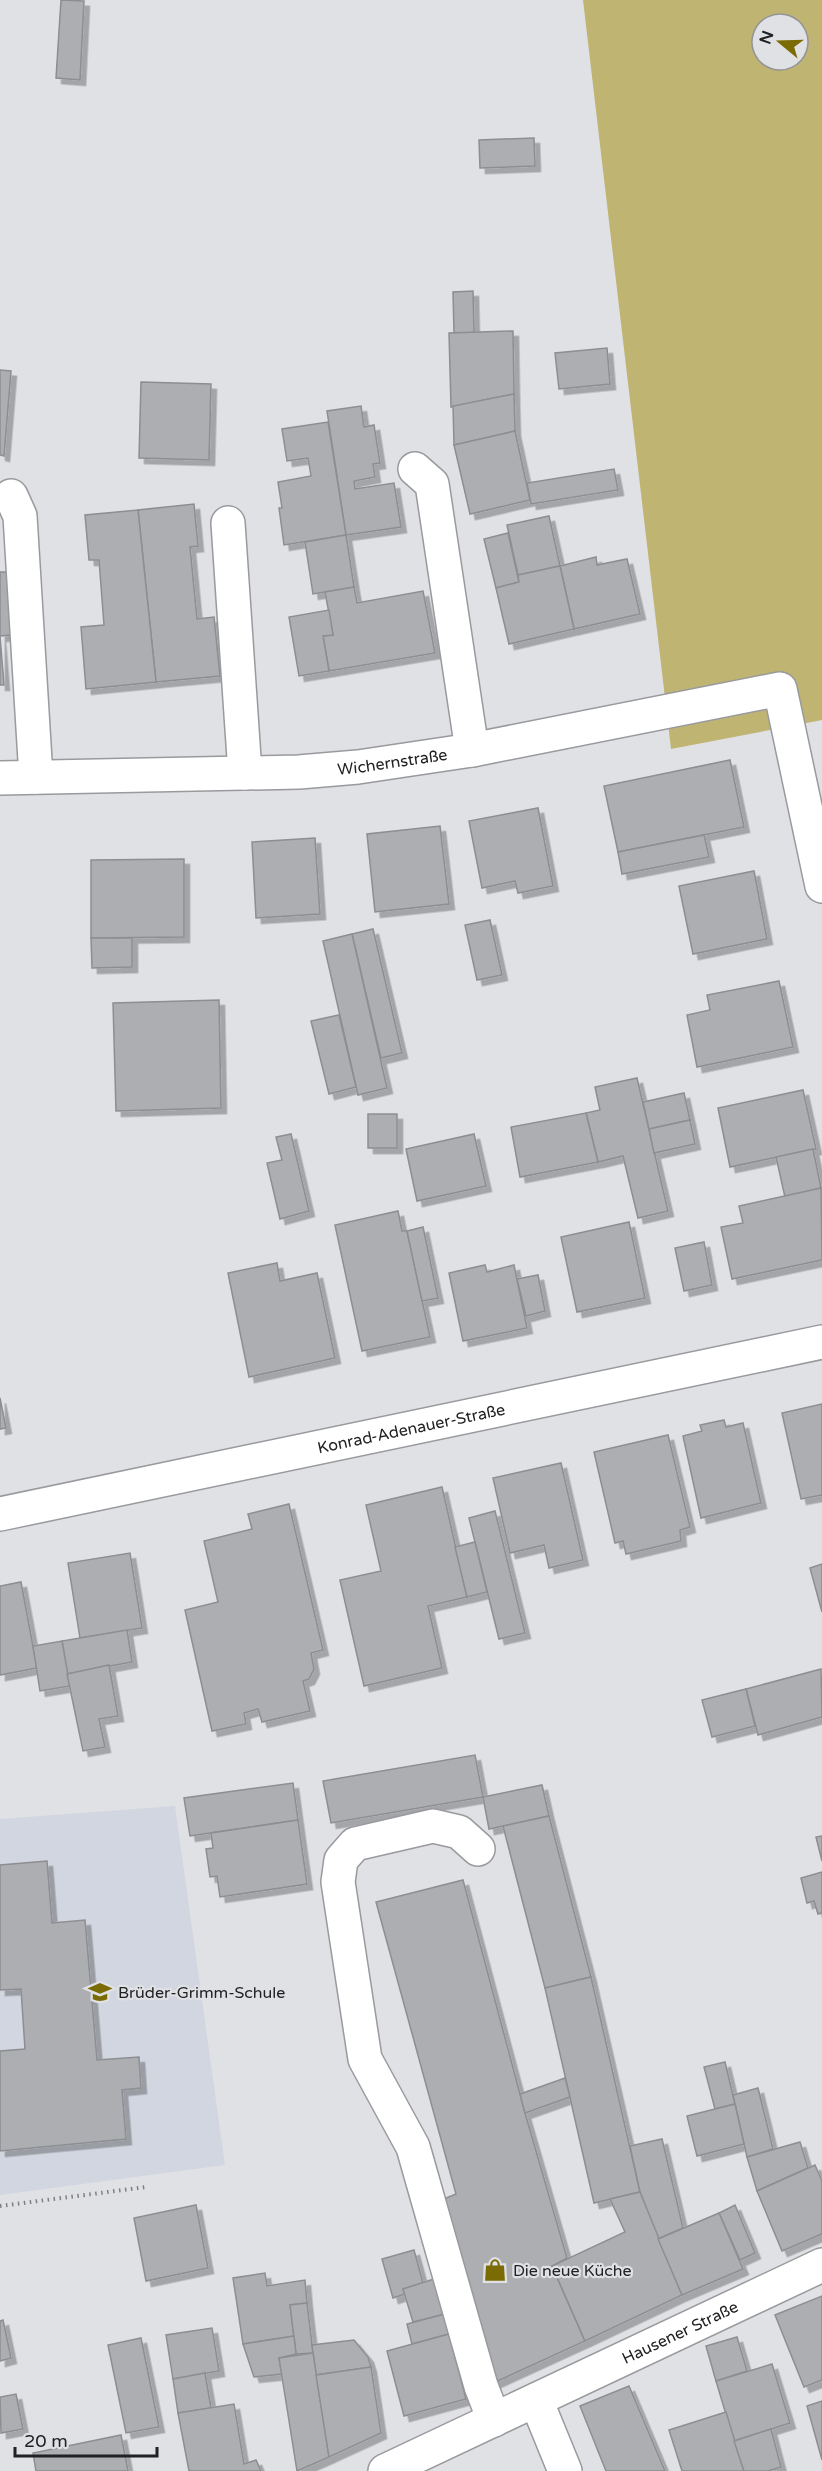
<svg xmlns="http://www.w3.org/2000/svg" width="822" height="2471" font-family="'Varela Round',sans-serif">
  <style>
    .built { fill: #d2d6e0 }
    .green { fill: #c0b473; fill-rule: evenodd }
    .building { fill: #adaeb2; stroke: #8d8e92; stroke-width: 1.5; filter: url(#shadow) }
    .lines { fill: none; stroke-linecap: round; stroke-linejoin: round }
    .minor-casing { stroke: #999a9d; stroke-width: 36 }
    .major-casing { stroke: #999a9d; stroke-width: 36 }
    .path { stroke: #7e7f82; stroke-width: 4; stroke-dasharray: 1.5 4.5; stroke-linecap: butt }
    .minor { stroke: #fff; stroke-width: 33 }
    .major { stroke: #fff; stroke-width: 33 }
    .labels { text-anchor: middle; stroke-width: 4.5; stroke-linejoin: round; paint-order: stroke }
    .street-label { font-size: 16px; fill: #202122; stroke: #e0e1e5 }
    .poi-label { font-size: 16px; fill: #202122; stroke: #e0e1e5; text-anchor: start }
  </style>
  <defs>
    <filter id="shadow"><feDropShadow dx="5.5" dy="5.5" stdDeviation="0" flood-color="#0004"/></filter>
  </defs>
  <rect width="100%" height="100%" fill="#e0e1e5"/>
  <path class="built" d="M175 1806 225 2165 0 2195V1819Z"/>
  <path class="green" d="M583 0H822V720L671 749ZM762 24H798V60H762Z"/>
  <g class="building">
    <path d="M61 0 84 1 80 80 56 78Z"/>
    <path d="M534 138 535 166 480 168 479 140Z"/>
    <path d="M473 291 474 333H454L453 292Z"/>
    <path d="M513 331 514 394 451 407 449 333Z"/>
    <path d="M607 348 610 384 559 389 555 353Z"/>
    <path d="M0 370 11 371 4 456 0 455Z"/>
    <path d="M141 382 211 384 209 460 139 458Z"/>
    <path d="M514 394 515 431 454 445 453 406Z"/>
    <path d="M361 406 364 427 374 425 380 463 373 464 375 477 354 481 355 489 394 483 401 527 346 535 327 411Z"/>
    <path d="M328 422 346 535 284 545 279 508H282L278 482 311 476 308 458 287 461 282 429Z"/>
    <path d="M515 431 530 500 470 514 454 445Z"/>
    <path d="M614 469 618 490 531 504 527 483Z"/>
    <path d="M194 504 198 546 190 547 197 619 214 617 220 676 156 682 138 510Z"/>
    <path d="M138 510 156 682 86 689 81 627 104 625 99 560H89L85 515Z"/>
    <path d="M549 516 560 566 518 575 507 525Z"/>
    <path d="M508 533 519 582 496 588 484 539Z"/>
    <path d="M346 535 354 587 313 594 305 542Z"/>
    <path d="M596 557 597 565 627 559 640 614 574 629 560 566Z"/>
    <path d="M560 566 574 629 509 644 496 588 519 582 518 575Z"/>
    <path d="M0 572H7L11 635 0 636 4 685H0Z"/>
    <path d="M354 587 357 603 423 591 435 653 329 671 323 636 333 635 325 592Z"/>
    <path d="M329 610 333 635 323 636 329 671 299 676 289 617Z"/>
    <path d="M730 760 744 827 618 852 604 786Z"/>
    <path d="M538 808 553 886 518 893 515 881 482 888 469 821Z"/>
    <path d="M440 826 449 904 375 912 367 834Z"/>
    <path d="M704 835 709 857 622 874 618 852Z"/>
    <path d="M315 838 320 914 256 918 252 842Z"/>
    <path d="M184 859V937L91 938V860Z"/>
    <path d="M754 871 767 939 693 954 679 886Z"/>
    <path d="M490 920 502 975 477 980 465 925Z"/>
    <path d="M373 929 402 1053 381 1058 352 934Z"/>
    <path d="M352 934 387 1088 358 1095 323 941Z"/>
    <path d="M91 938H132V967L92 968Z"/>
    <path d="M779 981 793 1047 697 1067 687 1015 710 1010 707 995Z"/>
    <path d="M219 1000 221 1108 116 1111 113 1003Z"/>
    <path d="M339 1015 356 1087 329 1094 311 1021Z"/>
    <path d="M637 1078 668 1211 638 1218 623 1156 598 1162 586 1113 600 1110 595 1087Z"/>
    <path d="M803 1090 816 1149 730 1167 718 1108Z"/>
    <path d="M684 1093 690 1120 649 1129 643 1102Z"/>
    <path d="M586 1113 598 1162 520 1177 511 1127Z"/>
    <rect x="368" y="1114" width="29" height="34"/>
    <path d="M690 1120 695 1144 654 1153 649 1129Z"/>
    <path d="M291 1134 309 1211 280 1219 267 1163 282 1160 276 1137Z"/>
    <path d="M474 1134 486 1186 417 1201 406 1149Z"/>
    <path d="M813 1149 821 1188 785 1197 776 1157Z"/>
    <path d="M821 1188 822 1260 732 1279 721 1227 743 1223 739 1206Z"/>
    <path d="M398 1211 402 1231H407L430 1337 362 1351 335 1225Z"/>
    <path d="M629 1222 645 1298 577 1312 561 1237Z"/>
    <path d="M423 1227 438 1298 422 1301 407 1231Z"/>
    <path d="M704 1242 712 1285 684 1291 675 1248Z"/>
    <path d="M277 1263 280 1281 317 1273 335 1358 249 1377 228 1273Z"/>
    <path d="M485 1265 487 1272 514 1265 527 1328 463 1341 449 1273Z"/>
    <path d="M538 1275 545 1311 526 1316 517 1279Z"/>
    <path d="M0 1398 6 1428 0 1429Z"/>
    <path d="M822 1404V1495L801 1499 782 1413Z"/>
    <path d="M724 1420 726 1427 743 1423 761 1503 701 1518 683 1436 702 1431 700 1425Z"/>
    <path d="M668 1435 690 1527 680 1530 681 1541 626 1554 623 1541 615 1543 594 1452Z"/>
    <path d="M561 1463 583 1560 549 1568 544 1545 510 1553 493 1478Z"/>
    <path d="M442 1487 467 1597 428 1606 442 1668 364 1686 340 1580 381 1571 366 1505Z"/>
    <path d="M289 1504 323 1650 311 1653 314 1669 309 1679 303 1681 310 1711 262 1722 258 1709 244 1713 246 1724 212 1731 185 1610 218 1602 204 1541 252 1529 248 1514Z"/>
    <path d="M495 1511 525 1633 499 1639 469 1518Z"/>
    <path d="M475 1542 487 1592 467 1597 455 1547Z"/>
    <path d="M130 1553 142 1628 80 1638 68 1563Z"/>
    <path d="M822 1564V1612L810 1568Z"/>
    <path d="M21 1582 37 1668 0 1675V1586Z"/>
    <path d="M127 1630 132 1662 67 1674 62 1641Z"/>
    <path d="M62 1641 70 1686 40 1691 33 1646Z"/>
    <path d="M109 1665 118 1716 99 1719 105 1747 83 1751 67 1674Z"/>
    <path d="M821 1669 822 1717 758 1735 746 1689Z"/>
    <path d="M746 1689 755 1726 712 1737 702 1700Z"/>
    <path d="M475 1755 483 1797 331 1823 323 1781Z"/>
    <path d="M293 1783 298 1820 190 1836 184 1798Z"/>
    <path d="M542 1785 549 1816 489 1829 483 1797Z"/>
    <path d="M549 1816 591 1977 545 1988 503 1826Z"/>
    <path d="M298 1820 307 1884 220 1897 217 1876 210 1877 206 1849 213 1848 211 1833Z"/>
    <path d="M822 1836V1861L816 1837Z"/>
    <path d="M47 1861 52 1923 85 1920 97 2060 139 2057 141 2088 122 2090 126 2139 0 2151V2051L25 2049 21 1989 0 1990V1865Z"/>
    <path d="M822 1872V1913L818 1914 814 1901 807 1903 801 1878Z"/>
    <path d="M463 1880 525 2113 567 2258 552 2266 585 2341 491 2384 439 2201 456 2194 376 1902Z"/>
    <path d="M591 1977 640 2192 594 2203 545 1988Z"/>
    <path d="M725 2062 735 2104 715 2109 704 2067Z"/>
    <path d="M565 2078 570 2097 525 2113 520 2094Z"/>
    <path d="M758 2088 773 2149 747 2157 733 2095Z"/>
    <path d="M735 2104 744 2144 697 2156 687 2116Z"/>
    <path d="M662 2139 683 2228 658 2239 640 2192 630 2146Z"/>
    <path d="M800 2142 808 2168 757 2191 747 2157Z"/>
    <path d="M815 2165 822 2181V2234L782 2251 757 2191Z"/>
    <path d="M640 2192 682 2295 585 2341 552 2266 625 2232 610 2199Z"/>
    <path d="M196 2205 208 2268 146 2281 134 2218Z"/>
    <path d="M735 2205 755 2253 740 2260 719 2213Z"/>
    <path d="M719 2213 743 2269 682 2295 658 2239Z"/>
    <path d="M414 2250 423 2283 403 2289 405 2294 393 2298 382 2259Z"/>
    <path d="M265 2273 267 2286 305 2280 307 2303 290 2305 294 2336 243 2344 233 2278Z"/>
    <path d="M434 2279 445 2314 413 2322 403 2289Z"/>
    <path d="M822 2296V2380L804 2387 775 2315Z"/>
    <path d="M307 2303 313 2353 296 2354 290 2305Z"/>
    <path d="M445 2314 449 2334 412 2344 407 2324Z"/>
    <path d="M3 2320 11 2358 0 2361V2321Z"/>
    <path d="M212 2328 219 2371 173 2379 166 2335Z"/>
    <path d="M449 2334 466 2399 404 2416 387 2351Z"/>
    <path d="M294 2336 296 2354 279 2358 282 2374 254 2377 243 2344Z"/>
    <path d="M737 2337 747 2371 716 2381 706 2346Z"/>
    <path d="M141 2338 159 2427 126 2433 108 2345Z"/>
    <path d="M354 2340 368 2357 371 2367 316 2375 312 2345Z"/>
    <path d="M313 2353 329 2457 297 2471 279 2358Z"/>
    <path d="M772 2364 790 2423 734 2441 716 2381Z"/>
    <path d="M371 2367 381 2433 329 2457 316 2375Z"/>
    <path d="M205 2373 211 2408 178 2413 173 2379Z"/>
    <path d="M629 2386 665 2471H606L580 2406Z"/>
    <path d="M16 2394 23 2429 1 2433 0 2397Z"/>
    <path d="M822 2401V2460L807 2406Z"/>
    <path d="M234 2404 244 2464 256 2460 261 2471H189L178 2413Z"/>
    <path d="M726 2412 744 2471H682L669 2430Z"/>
    <path d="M771 2429 781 2467 768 2471H744L734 2441Z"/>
    <path d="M121 2435 128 2471H36L33 2453Z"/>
  </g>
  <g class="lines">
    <g class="minor-casing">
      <g id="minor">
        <path d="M415 469 432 484 472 750"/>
        <path d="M11 496 20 516 36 777"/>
        <path d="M228 523 245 773"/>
        <path id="s1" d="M0 778 299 772 358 767 472 750 780 689 822 886"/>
        <path id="s2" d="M0 1514 822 1342"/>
        <path d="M478 1849 459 1832 433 1826 355 1844 341 1860 338 1882 365 2059 413 2147 481 2386 494 2420"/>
      </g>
    </g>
    <g class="major-casing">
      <g id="major">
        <path d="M536 2400 565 2471"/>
        <path id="s3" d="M385 2471 822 2265"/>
      </g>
    </g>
    <path class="path" d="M0 2206 146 2187"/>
    <use href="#minor" class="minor"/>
    <use href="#major" class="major"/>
  </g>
  <defs>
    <g id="school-bare" transform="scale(1.8)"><path d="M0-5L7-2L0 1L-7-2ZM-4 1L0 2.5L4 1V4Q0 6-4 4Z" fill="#7a6b04" stroke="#e0e1e5" stroke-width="2.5" paint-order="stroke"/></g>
    <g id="shop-bare" transform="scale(1.8)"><path d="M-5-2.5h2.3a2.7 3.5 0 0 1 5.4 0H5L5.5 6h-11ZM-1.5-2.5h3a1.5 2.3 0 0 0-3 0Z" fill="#7a6b04" stroke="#e0e1e5" stroke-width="2.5" paint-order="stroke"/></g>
  </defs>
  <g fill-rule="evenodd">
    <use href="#school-bare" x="100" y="1992"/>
    <use href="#shop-bare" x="495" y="2270"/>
  </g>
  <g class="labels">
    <g class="street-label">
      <text dy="6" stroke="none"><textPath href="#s1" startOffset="393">Wichernstraße</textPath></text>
      <text dy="6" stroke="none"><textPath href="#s2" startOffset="420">Konrad-Adenauer-Straße</textPath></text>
      <text dy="6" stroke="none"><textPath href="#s3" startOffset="326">Hausener Straße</textPath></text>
    </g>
    <g class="poi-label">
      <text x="118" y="1998">Brüder-Grimm-Schule</text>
      <text x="513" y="2276">Die neue Küche</text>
    </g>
  </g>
  <g transform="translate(780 42) rotate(289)"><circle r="28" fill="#e0e1e5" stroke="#939497" stroke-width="1.5"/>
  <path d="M0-4.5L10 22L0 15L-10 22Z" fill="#7a6b04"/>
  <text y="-9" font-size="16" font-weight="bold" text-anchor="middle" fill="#202122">N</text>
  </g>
  <path d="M15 2447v9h142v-9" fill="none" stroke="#202122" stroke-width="3"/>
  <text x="24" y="2447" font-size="18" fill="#202122" stroke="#e0e1e5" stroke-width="4.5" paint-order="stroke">20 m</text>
</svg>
